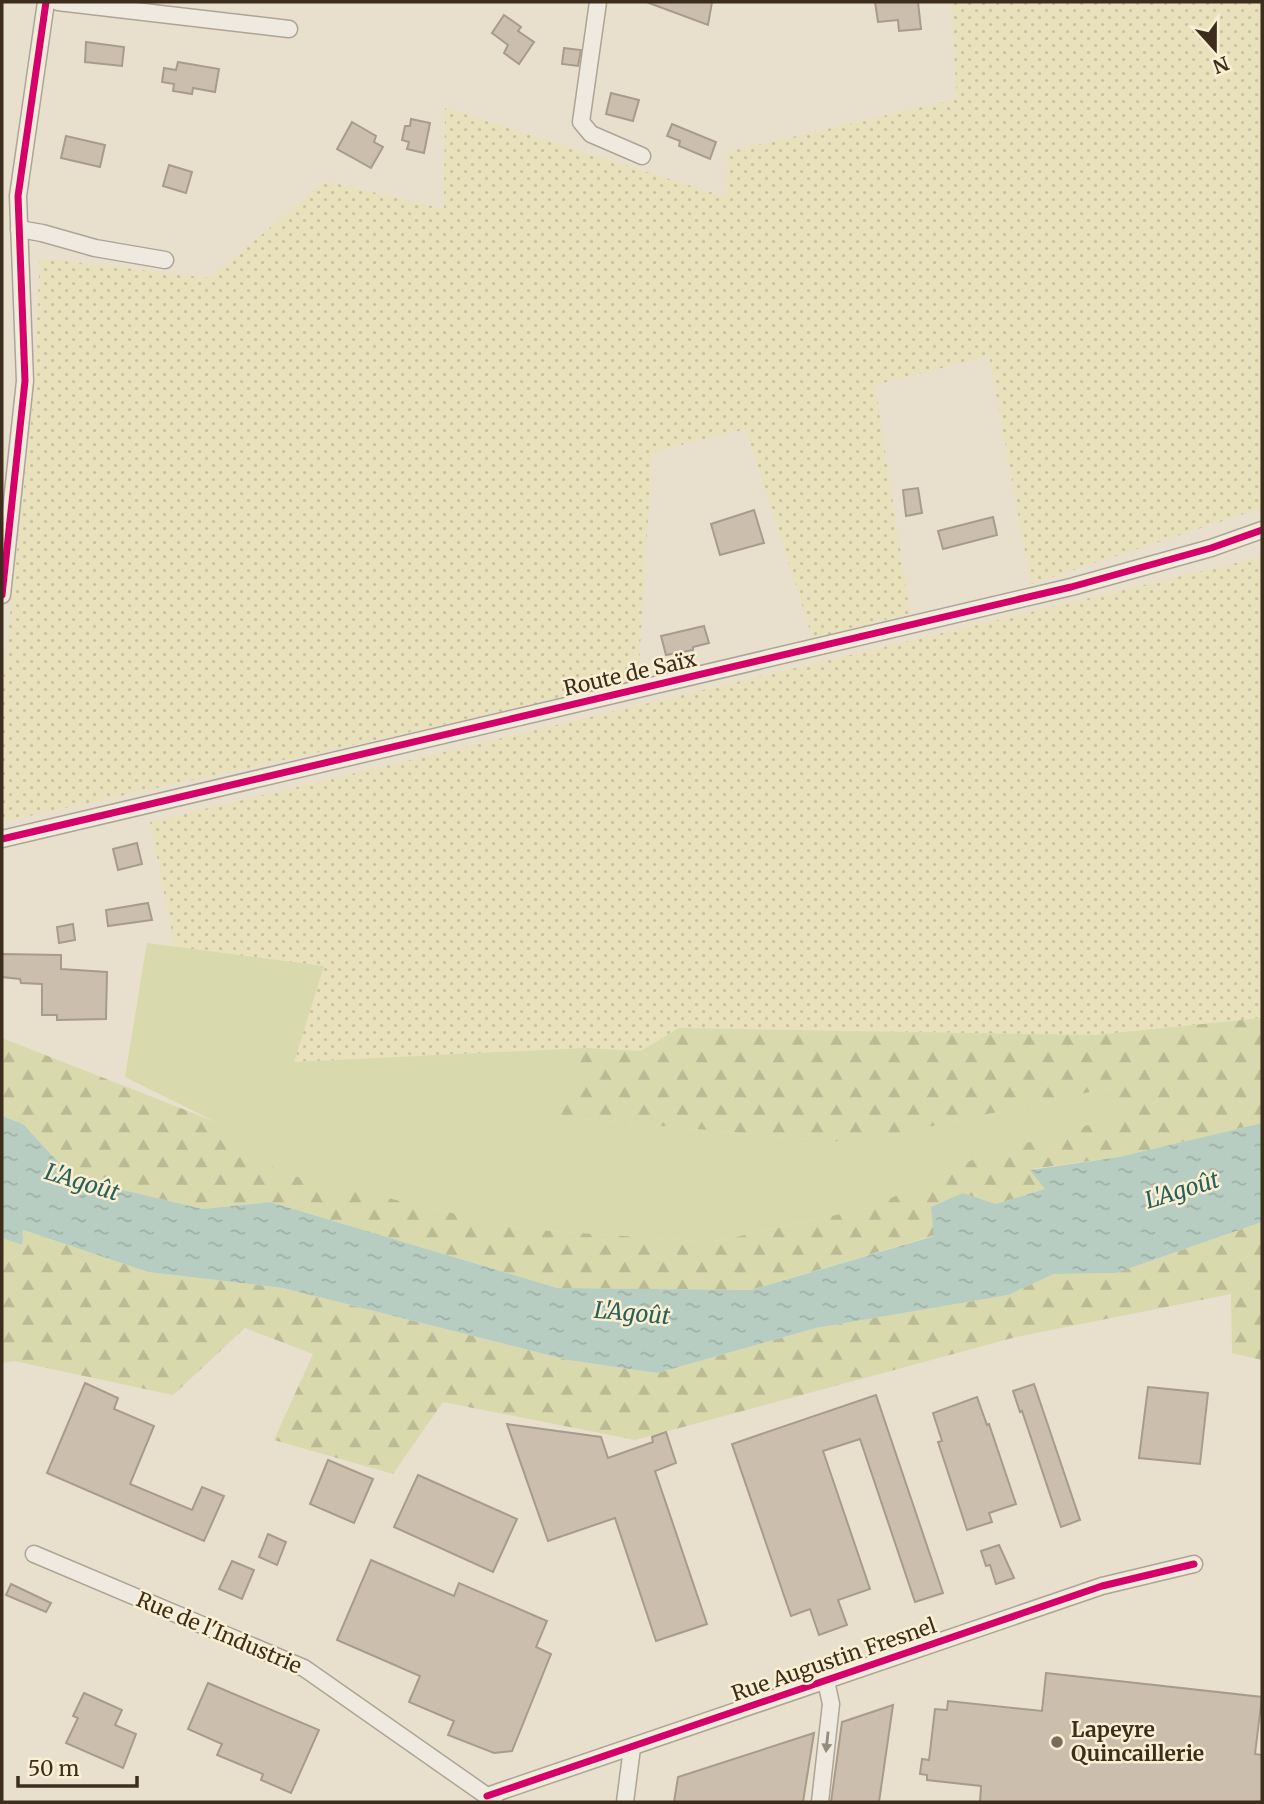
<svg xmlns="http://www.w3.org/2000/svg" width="1264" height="1804" font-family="Merriweather,serif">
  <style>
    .farmland { fill: url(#farmland-dots) }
    .green { fill: #d8d9ad }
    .forest { fill: url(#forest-firs) }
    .water { fill: url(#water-ripples) }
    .building { fill: #ccbead; stroke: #a89b8b; stroke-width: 2 }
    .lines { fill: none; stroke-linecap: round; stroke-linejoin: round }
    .minor-casing { stroke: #ada496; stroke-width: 19 }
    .minor { stroke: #efeadf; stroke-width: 16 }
    .cycleway-casing { stroke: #f9efd2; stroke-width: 11 }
    .cycleway { stroke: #d6006c; stroke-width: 7 }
    .oneway { fill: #968c7e }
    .poi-dot { fill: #796c5a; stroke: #f9efd2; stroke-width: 2.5 }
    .labels { text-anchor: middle; stroke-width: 5; stroke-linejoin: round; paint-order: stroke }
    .street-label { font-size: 21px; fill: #3d2d1c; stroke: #f9efd2 }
    .poi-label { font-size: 21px; font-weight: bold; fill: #3d2d1c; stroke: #f9efd2; text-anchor: start }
    .water-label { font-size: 23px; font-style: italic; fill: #2a5f5c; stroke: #f9efd2 }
  </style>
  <defs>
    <pattern id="farmland-dots" width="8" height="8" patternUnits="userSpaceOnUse" patternTransform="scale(1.75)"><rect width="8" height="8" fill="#e9e1bc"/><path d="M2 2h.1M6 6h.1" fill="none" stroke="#c9c1a1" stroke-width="1.8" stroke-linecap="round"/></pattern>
    <pattern id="forest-firs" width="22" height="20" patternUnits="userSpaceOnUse" patternTransform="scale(1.75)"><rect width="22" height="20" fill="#d8d9ad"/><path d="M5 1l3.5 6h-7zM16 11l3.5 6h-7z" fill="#babb94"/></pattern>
    <pattern id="water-ripples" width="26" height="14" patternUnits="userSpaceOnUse" patternTransform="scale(1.75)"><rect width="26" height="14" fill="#b8cdc1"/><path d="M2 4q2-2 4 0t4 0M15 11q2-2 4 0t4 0" fill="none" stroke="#9fb0a5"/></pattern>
  </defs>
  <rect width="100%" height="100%" fill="#e8e0cc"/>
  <g class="farmland">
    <path d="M951 2H1262V508L1031 584 989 356 875 385 910 613 813 640 746 429 652 452 638 682 2 822V690L33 402 40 258 210 278 326 181 444 209 445 108 726 197 727 152 957 99Z"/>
    <path d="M1261 557 1262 1018 1096 1035 679 1028 641 1051 585 1048 294 1062 323 966 175 947 150 822Z"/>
  </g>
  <path class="green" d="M147 943 324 966 294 1062 585 1048 560 1117 854 1143 1108 1088 1133 1112 980 1156 872 1207 712 1242 521 1229 281 1173 216 1122 125 1077Z"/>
  <g class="forest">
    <path d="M1262 1018V1123L1119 1157 1031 1169 1046 1189 996 1204 962 1193 935 1235 751 1290 557 1288 270 1202 203 1209 73 1178 23 1124 2 1116V1038L216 1122 281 1173 521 1229 713 1242 872 1207 980 1156 1133 1112 1108 1088 854 1143 560 1117 585 1048 641 1051 679 1028 1095 1035Z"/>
    <path d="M1262 1222V1360L1232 1353 1231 1294 1016 1337 635 1440 443 1402 393 1474 274 1440 313 1354 245 1328 173 1395 14 1361 2 1363V1238L22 1245V1230L148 1272 283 1288 568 1360 657 1373 816 1328 1008 1295 1054 1274 1116 1273Z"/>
  </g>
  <path class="water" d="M2 1116 23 1124 73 1178 203 1209 270 1202 557 1288 751 1290 934 1236 931 1207 963 1193 996 1204 1045 1189 1030 1170 1119 1157 1262 1123V1222L1116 1273 1054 1274 1008 1295 816 1328 657 1373 568 1360 283 1288 148 1272 23 1230 22 1245 2 1238Z"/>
  <g class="building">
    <path d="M650 2H712L708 25 649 3Z"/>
    <path d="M875 2H918L921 29 899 31 898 20 878 22Z"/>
    <path d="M504 15 521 27 518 31 534 42 519 64 504 53 508 45 492 33Z"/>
    <path d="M86 42 124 47 122 66 85 62Z"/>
    <path d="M564 48 581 50 578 66 562 64Z"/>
    <path d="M178 62 219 69 215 92 193 88 192 94 173 91 174 84 162 82 164 68 176 70Z"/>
    <path d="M611 93 639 100 633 121 606 114Z"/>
    <path d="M411 119 430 123 424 153 407 149 409 142 402 140 405 126H410Z"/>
    <path d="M352 122 376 136 374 142 383 147 371 168 337 149Z"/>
    <path d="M672 124 716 142 710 159 679 146 680 141 667 136Z"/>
    <path d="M66 136 105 145 100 167 61 158Z"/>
    <path d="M169 165 192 172 186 193 163 186Z"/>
    <path d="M918 488 922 513 906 516 903 490Z"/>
    <path d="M754 510 764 543 720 555 711 524Z"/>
    <path d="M993 517 997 535 943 549 938 531Z"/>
    <path d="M704 626 709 643 693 647V650L666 655 661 636Z"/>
    <path d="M137 843 142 864 118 870 113 849Z"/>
    <path d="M148 903 152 920 108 926 106 910Z"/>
    <path d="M73 924 75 940 59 943 57 927Z"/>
    <path d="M2 954 61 955V969L107 972 106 1019 57 1020V1015H42V984L21 983 20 979 2 977Z"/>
    <path d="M85 1383 118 1398 114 1409 154 1426 130 1484 192 1510 202 1487 224 1496 204 1541 47 1473Z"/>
    <path d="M1034 1384 1080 1520 1061 1527 1022 1411 1020 1412 1013 1391Z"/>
    <path d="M1148 1387 1208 1393 1200 1464 1139 1458Z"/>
    <path d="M876 1395 943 1593 915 1602 860 1439 823 1451 870 1589 838 1600 847 1625 819 1635 810 1609 791 1616 732 1444Z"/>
    <path d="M977 1397 987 1425 989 1424 1016 1504 989 1513 992 1522 967 1530 938 1442 942 1441 933 1413Z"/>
    <path d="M507 1424 601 1437 608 1458 653 1442 652 1437 666 1432 676 1463 655 1471 707 1624 656 1641 615 1518 548 1541Z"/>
    <path d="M328 1460 373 1479 354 1523 310 1504Z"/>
    <path d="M418 1475 517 1519 493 1572 394 1527Z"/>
    <path d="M268 1534 286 1542 277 1565 259 1557Z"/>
    <path d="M999 1545 1014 1578 996 1584 990 1565 986 1566 981 1551Z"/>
    <path d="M371 1560 454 1596 459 1583 547 1621 536 1647 551 1654 512 1751 494 1753 448 1735 454 1721 409 1702 420 1676 337 1640Z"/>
    <path d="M232 1561 254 1570 242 1599 219 1589Z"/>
    <path d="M11 1584 51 1603 46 1612 6 1595Z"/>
    <path d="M1046 1673 1262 1697 1255 1754 1262 1755V1802H980L981 1786 927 1780V1775L920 1774 922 1759 929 1760 935 1709 947 1710 948 1701 1042 1711Z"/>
    <path d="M208 1683 319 1730 291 1793 261 1780 263 1774 217 1755 222 1744 188 1729Z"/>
    <path d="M84 1693 122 1710 115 1725 136 1734 123 1768 66 1743 78 1718 73 1716Z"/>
    <path d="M893 1705 879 1802H831L842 1722Z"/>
    <path d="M814 1733 803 1802H674L678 1777Z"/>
  </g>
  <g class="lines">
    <g class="minor-casing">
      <g id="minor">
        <path d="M58 2 289 29"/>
        <path d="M598 2 581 122 591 134 642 156"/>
        <path d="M19 229 42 233 95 248 165 260"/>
        <path d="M2 595 25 381 18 196 46 2"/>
        <path d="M2 839 1071 587 1211 548 1262 530"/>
        <path d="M34 1554 304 1668 494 1801"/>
        <path d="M487 1796 1102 1586 1194 1564"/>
        <path d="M625 1802 632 1748"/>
        <path d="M820 1802 831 1704 826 1681"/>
      </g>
    </g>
    <use href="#minor" class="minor"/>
    <g class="cycleway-casing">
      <g id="cycleway">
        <path d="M2 595 25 381 18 196 46 2"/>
        <path d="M2 839 1071 587 1211 548 1262 530"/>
        <path d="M487 1796 1102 1586 1194 1564"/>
      </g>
    </g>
    <use href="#cycleway" class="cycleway"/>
  </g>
  <defs><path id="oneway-solid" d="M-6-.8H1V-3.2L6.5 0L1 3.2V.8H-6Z" transform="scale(1.75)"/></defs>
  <use class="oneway" href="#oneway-solid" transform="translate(827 1742) rotate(96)"/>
  <circle class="poi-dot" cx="1057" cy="1742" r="7"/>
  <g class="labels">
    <g class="street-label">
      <text transform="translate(630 674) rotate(-13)" y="7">Route de Saïx</text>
      <text transform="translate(219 1633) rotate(23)" y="7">Rue de l'Industrie</text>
      <text transform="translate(834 1660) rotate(-19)" y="7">Rue Augustin Fresnel</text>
    </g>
    <g class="poi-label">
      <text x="1071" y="1737">Lapeyre<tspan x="1071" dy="24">Quincaillerie</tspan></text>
    </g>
    <g class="water-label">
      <text transform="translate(82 1182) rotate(17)" y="8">L'Agoût</text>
      <text transform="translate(1182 1190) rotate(-17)" y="8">L'Agoût</text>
      <text transform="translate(632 1313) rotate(5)" y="8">L'Agoût</text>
    </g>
  </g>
  <rect width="1264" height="1804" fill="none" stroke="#3d2d1c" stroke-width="7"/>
  <g transform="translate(1215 49) rotate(159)" stroke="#f9efd2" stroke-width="5" paint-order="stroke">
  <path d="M0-5L12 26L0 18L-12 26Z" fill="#3d2d1c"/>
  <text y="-10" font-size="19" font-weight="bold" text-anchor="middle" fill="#3d2d1c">N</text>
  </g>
  <path d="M18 1776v10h119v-10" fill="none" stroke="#3d2d1c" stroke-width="3.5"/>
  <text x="28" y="1776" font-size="21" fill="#3d2d1c" stroke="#f9efd2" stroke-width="5" paint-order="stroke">50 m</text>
</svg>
